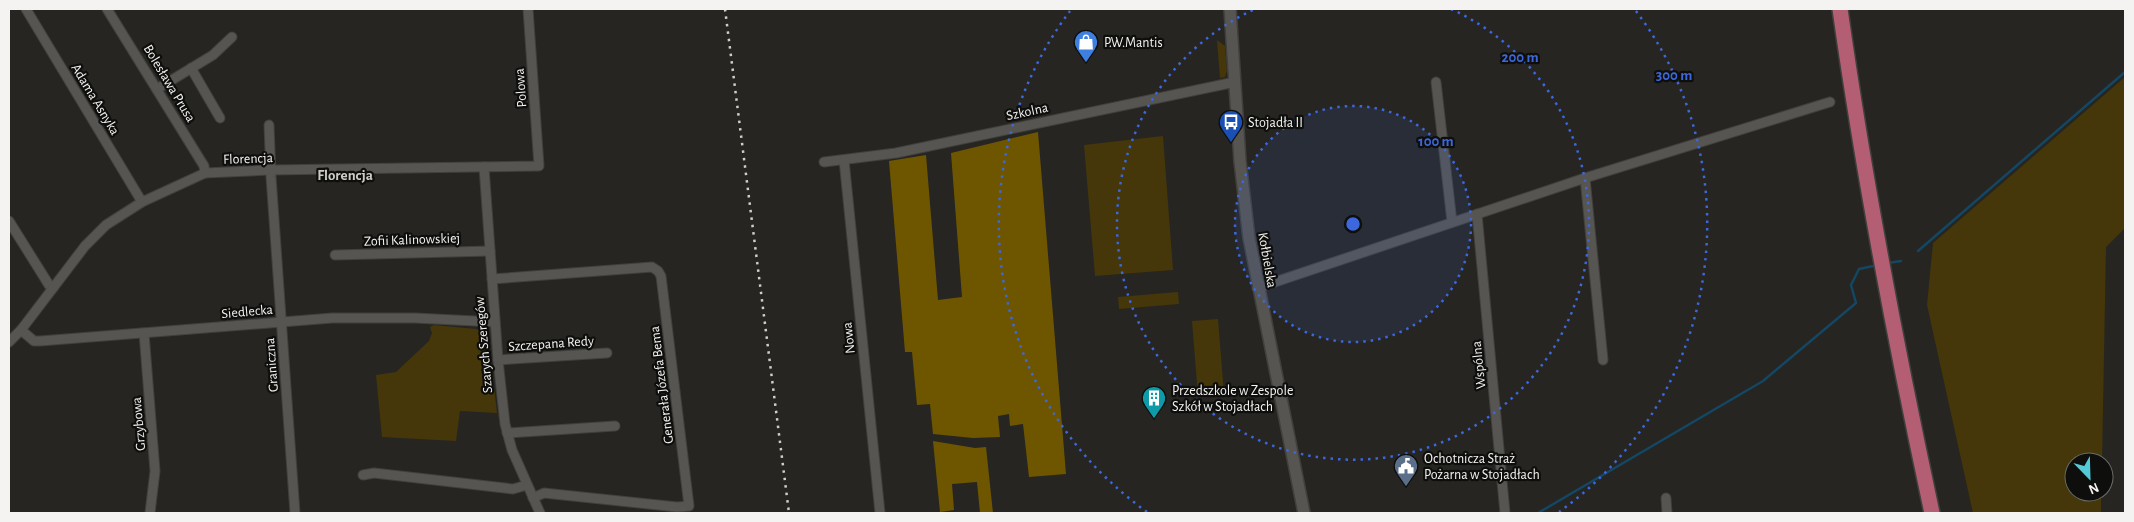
<svg xmlns="http://www.w3.org/2000/svg" width="2134" height="522" font-family="'Alegreya Sans',sans-serif">
  <style>
    .green { fill: #45370a }
    .forest { fill: #6e5600 }
    .lines { fill: none; stroke-linecap: round; stroke-linejoin: round }
    .stream { stroke: #134763; stroke-width: 2.5 }
    .minor-casing { stroke: #41403d; stroke-width: 11 }
    .tertiary-casing { stroke: #41403d; stroke-width: 14 }
    .primary-casing { stroke: #41403d; stroke-width: 18 }
    .minor { stroke: #575551; stroke-width: 9 }
    .tertiary { stroke: #575551; stroke-width: 11 }
    .primary { stroke: #b45e74; stroke-width: 15 }
    .rail { stroke: #cfcecc; stroke-width: 2.5; stroke-dasharray: 2.5 5; stroke-linecap: butt }
    .ring { fill: none; stroke: #3d67dc; stroke-width: 2.5; stroke-dasharray: 2.5 5 }
    .labels { text-anchor: middle; stroke-width: 4.5; stroke-linejoin: round; paint-order: stroke }
    .poi-label { font-size: 14px; fill: #f4f3f1; stroke: #0e0e0c; text-anchor: start }
    .street-label { font-size: 14px; fill: #f4f3f1; stroke: #0e0e0c }
    .neighbourhood-label { font-size: 15px; font-weight: bold; fill: #ceccc7; stroke: #0e0e0c }
    .centre { fill: #3d67dc; stroke: #0e0e0c; stroke-width: 2.5 }
    .ring-label { font-size: 15px; text-anchor: middle; font-weight: bold; fill: #3d67dc; stroke: #0e0e0c; stroke-width: 4.5; stroke-linejoin: round; paint-order: stroke }
  </style>
  <rect width="100%" height="100%" fill="#262521"/>
  <g class="green">
    <path d="M1217 40 1225 46 1227 70 1225 77 1220 78Z"/>
    <path d="M2125 77V228L2106 247 2102 462H2074V492H2101V513H1973L1927 305 1933 243Z"/>
    <path d="M1163 136 1173 270 1095 276 1084 145Z"/>
    <path d="M1178 292 1179 304 1119 309 1118 297Z"/>
    <path d="M1218 319 1224 394 1198 396 1192 321Z"/>
    <path d="M434 325 476 329 479 330 480 344 489 343 497 413 460 411 456 441 382 437 376 375 396 372 429 341 432 333 430 327Z"/>
  </g>
  <g class="forest">
    <path d="M1038 132 1066 474 1029 477 1023 424 1010 426 1009 414 998 416 1000 437 973 438 933 434 930 404 917 405 912 352H905L889 161 926 155 938 300 962 297 951 153Z"/>
    <path d="M933 441 975 448 986 447 993 513H980L977 482 952 484 954 510 940 512Z"/>
  </g>
  <g class="lines">
    <g class="stream">
      <path d="M1918 251 2125 72"/>
      <path d="M1888 263 1901 261"/>
      <path d="M1538 513 1763 381 1856 303 1851 285 1859 269 1878 265"/>
    </g>
    <g class="minor-casing">
      <g id="minor">
        <path d="M26 9 142 202"/>
        <path d="M107 9 204 166 205 173"/>
        <path d="M191 68 220 118"/>
        <path d="M1436 82 1452 222"/>
        <path d="M157 89 213 55 232 37"/>
        <path d="M269 125 271 177 295 513"/>
        <path d="M844 160 880 513"/>
        <path d="M824 162 896 153 1235 82"/>
        <path d="M484 167 498 360 505 424 512 450 540 513"/>
        <path d="M1585 178 1603 360"/>
        <path d="M1477 214 1505 513"/>
        <path d="M9 221 49 285 53 288"/>
        <path d="M335 255 490 251"/>
        <path d="M492 279 652 267 658 271 661 276 689 506 677 507 544 493 533 498"/>
        <path d="M1257 288 1585 178 1830 102"/>
        <path d="M21 330 85 246 106 225 142 202 205 173 270 170 539 166 528 9"/>
        <path d="M144 333 155 471 150 513"/>
        <path d="M9 342 21 330 34 341H40L332 318H415L495 322"/>
        <path d="M498 360 607 353"/>
        <path d="M507 433 615 426"/>
        <path d="M363 475 374 473 513 489 527 485"/>
        <path d="M1666 498 1667 513"/>
      </g>
    </g>
    <g class="tertiary-casing">
      <path id="tertiary" d="M1230 9 1240 161 1249 238 1304 513"/>
    </g>
    <g class="primary-casing">
      <path id="primary" d="M1840 9C1864 178 1896 346 1932 513"/>
    </g>
    <use href="#minor" class="minor"/>
    <use href="#tertiary" class="tertiary"/>
    <use href="#primary" class="primary"/>
    <path class="rail" d="M725 9 789 513"/>
  </g>
  <circle cx="1353" cy="224" r="118" fill="#3d67dc" fill-opacity=".12"/>
  <g class="ring">
    <circle cx="1353" cy="224" r="118"/>
    <path d="M1451 9A236 236 0 1 1 1255 9"/>
    <path d="M1147 512A354 354 0 0 1 1070 11M1636 11A354 354 0 0 1 1559 512"/>
  </g>
  <defs>
    <g id="shop-pin" transform="scale(1.25)"><path d="M0 17L-7.5 6A9.5 9.5 0 1 1 7.5 6Z" fill="#3f7fe0" stroke="#0e0e0c"/><path d="M-5-2.5h2.3a2.7 3.5 0 0 1 5.4 0H5L5.5 6h-11ZM-1.5-2.5h3a1.5 2.3 0 0 0-3 0Z" fill="#fff"/></g>
    <g id="bus-pin" transform="scale(1.25)"><path d="M0 17L-7.5 6A9.5 9.5 0 1 1 7.5 6Z" fill="#1a4fb4" stroke="#0e0e0c"/><path d="M-5-6H5V4H4V6H2V4H-2V6H-4V4H-5ZM-3.5-4V0h7V-4ZM-3.5 1.2v1.5H-2V1.2ZM2 1.2v1.5H3.5V1.2Z" fill="#fff"/></g>
    <g id="building-pin" transform="scale(1.25)"><path d="M0 17L-7.5 6A9.5 9.5 0 1 1 7.5 6Z" fill="#0f9aa8" stroke="#0e0e0c"/><path d="M-4-6H4V6H1V3H-1V6H-4ZM-2.5-4.3h1.7v1.8h-1.7ZM.8-4.3h1.7v1.8H.8ZM-2.5-1h1.7V.8h-1.7ZM.8-1h1.7V.8H.8Z" fill="#fff"/></g>
    <g id="civic-pin" transform="scale(1.25)"><path d="M0 17L-7.5 6A9.5 9.5 0 1 1 7.5 6Z" fill="#5c6f8a" stroke="#0e0e0c"/><path d="M-.6-6.5H3V-4.5H.6V-3L4-1V1h2V6H-6V1h2V-1L-.6-3ZM-1.2 2.5V6h2.4V2.5Z" fill="#fff"/></g>
  </defs>
  <g fill-rule="evenodd">
    <use href="#shop-pin" x="1086" y="42"/>
    <use href="#bus-pin" x="1231" y="122"/>
    <use href="#building-pin" x="1154" y="398"/>
    <use href="#civic-pin" x="1406" y="466"/>
  </g>
  <g class="labels">
    <g class="poi-label">
      <text x="1104" y="47">P.W.Mantis</text>
      <text x="1248" y="127">Stojadła II</text>
      <text x="1172" y="395">Przedszkole w Zespole<tspan x="1172" dy="16">Szkół w Stojadłach</tspan></text>
      <text x="1424" y="463">Ochotnicza Straż<tspan x="1424" dy="16">Pożarna w Stojadłach</tspan></text>
    </g>
    <g class="street-label">
      <text transform="translate(170 83) rotate(59)" y="5">Bolesława Prusa</text>
      <text transform="translate(520 88) rotate(-94)" y="5">Polowa</text>
      <text transform="translate(96 99) rotate(59)" y="5">Adama Asnyka</text>
      <text transform="translate(1027 111) rotate(-12)" y="5">Szkolna</text>
      <text transform="translate(248 158) rotate(-2)" y="5">Florencja</text>
      <text transform="translate(412 239) rotate(-2)" y="5">Zofii Kalinowskiej</text>
      <text transform="translate(1268 260) rotate(80)" y="5">Kołbielska</text>
      <text transform="translate(247 311) rotate(-5)" y="5">Siedlecka</text>
      <text transform="translate(848 338) rotate(-96)" y="5">Nowa</text>
      <text transform="translate(551 343) rotate(-4)" y="5">Szczepana Redy</text>
      <text transform="translate(483 345) rotate(-95)" y="5">Szarych Szeregów</text>
      <text transform="translate(271 365) rotate(-94)" y="5">Graniczna</text>
      <text transform="translate(1478 365) rotate(-96)" y="5">Wspólna</text>
      <text transform="translate(661 385) rotate(-97)" y="5">Generała Józefa Bema</text>
      <text transform="translate(138 424) rotate(-95)" y="5">Grzybowa</text>
    </g>
    <g class="neighbourhood-label">
      <text x="345" y="180">Florencja</text>
    </g>
  </g>
  <circle cx="1353" cy="224" r="8" class="centre"/>
  <g class="ring-label">
    <text x="1520" y="62">200 m</text>
    <text x="1674" y="80">300 m</text>
    <text x="1436" y="146">100 m</text>
  </g>
  <rect width="2134" height="522" fill="none" stroke="#f4f3f1" stroke-width="20"/>
  <g transform="translate(2089 477) rotate(157)"><circle r="24" fill="#0e0e0c" stroke="#6a6a68"/>
  <path d="M0-4L9 19L0 12L-9 19Z" fill="#52cbd7"/>
  <text y="-8" font-size="14" font-weight="bold" text-anchor="middle" fill="#f4f3f1">N</text>
  </g>
</svg>
